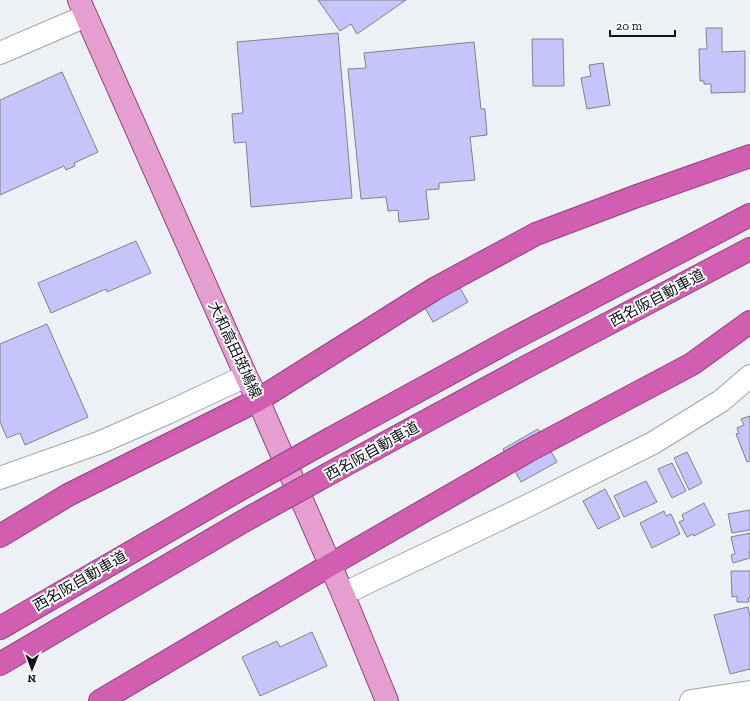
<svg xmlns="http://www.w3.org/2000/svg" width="750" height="701" font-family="'Zilla Slab','Noto Sans JP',serif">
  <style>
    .building { fill: #c6c5fb; stroke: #828286 }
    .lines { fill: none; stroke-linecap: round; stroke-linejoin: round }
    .minor-casing { stroke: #a1a4a8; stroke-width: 24 }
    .primary-casing { stroke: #8f447a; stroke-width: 24 }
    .motorway-casing { stroke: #8f447a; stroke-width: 24 }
    .minor { stroke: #fff; stroke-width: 22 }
    .primary { stroke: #e49ed0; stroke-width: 22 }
    .motorway { stroke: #d25eb1; stroke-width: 22 }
    .motorway-bridge-casing { stroke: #8f447a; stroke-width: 24; stroke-linecap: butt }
    .motorway-bridge { stroke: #d25eb1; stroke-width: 22 }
    .labels { text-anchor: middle; stroke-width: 4; stroke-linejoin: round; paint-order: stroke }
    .street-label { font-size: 15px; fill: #121315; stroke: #fcfdff }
  </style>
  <rect width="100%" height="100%" fill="#edf0f5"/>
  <g class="building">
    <path d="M318 0H406L357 34 351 24 340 31Z"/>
    <path d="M706 28H722V52L745 51V92L711 93V84H704V81H700L699 49H707Z"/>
    <path d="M338 33 352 198 251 207 246 142 234 143 232 114 243 113 237 42Z"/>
    <path d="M532 39H563L564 86H533Z"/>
    <path d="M474 42 481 109H485L487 135 470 137 475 180 439 183V189L426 190 429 219 399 222 398 210 388 211 386 197 361 199 348 69 366 68 364 53Z"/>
    <path d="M603 63 610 105 587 109 581 78 591 76 589 65Z"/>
    <path d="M62 72 98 152 74 163 75 166 66 170 64 166 0 195V100Z"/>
    <path d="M136 241 151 273 107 292 106 289 51 313 38 283Z"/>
    <path d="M449 269 468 302 433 322 414 289Z"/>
    <path d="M47 324 88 417 25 445 20 433 7 438 0 422V344Z"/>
    <path d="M750 416V461L747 462 736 434 739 433 737 428 744 425 741 419Z"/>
    <path d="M538 429 557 462 521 482 503 449Z"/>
    <path d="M687 452 702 483 689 490 674 458Z"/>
    <path d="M672 463 686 491 672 498 658 469Z"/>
    <path d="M646 481 657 502 624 517 614 496Z"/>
    <path d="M605 489 620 518 598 529 583 501Z"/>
    <path d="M704 503 715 525 694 536 693 534 687 537 679 522 684 520 682 515Z"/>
    <path d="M750 510V530L732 533 728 514Z"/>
    <path d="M664 511 666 516 671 514 680 534 652 548 640 523Z"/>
    <path d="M750 533V551H749L750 558 733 563 731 555 735 554 731 537Z"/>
    <path d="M731 571H750V598H748L749 602H737V596L732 597Z"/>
    <path d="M748 607 750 616V669L730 674 714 615Z"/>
    <path d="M312 632 327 666 260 696 242 657 277 641 280 647Z"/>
  </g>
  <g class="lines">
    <g class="minor-casing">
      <g id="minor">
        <path d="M0 53 86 16"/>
        <path d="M0 478 101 442 167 413 246 376"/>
        <path d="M343 594 523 508 653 443 721 401 750 376"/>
        <path d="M691 701 750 692"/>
      </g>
    </g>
    <g class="primary-casing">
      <path id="primary" d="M79 0 246 376 258 400 343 594 387 701"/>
    </g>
    <g class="motorway-casing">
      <g id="motorway">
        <path d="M332 438 511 340 750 215"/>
        <path d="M343 466 526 367 750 249"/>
        <path d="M0 536 68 495 258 400 436 288 536 234 637 196 750 156"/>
        <path d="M0 628 237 491"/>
        <path d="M0 664 249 518"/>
        <path d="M100 701 330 565 528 451 692 364 750 322"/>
      </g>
    </g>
    <use href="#minor" class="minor"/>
    <use href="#primary" class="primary"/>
    <use href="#motorway" class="motorway"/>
    <g class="motorway-bridge-casing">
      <g id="motorway-bridge">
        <path d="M237 491 332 438"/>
        <path d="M249 518 343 466"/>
      </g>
    </g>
    <use href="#motorway-bridge" class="motorway-bridge"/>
  </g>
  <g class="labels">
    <g class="street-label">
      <text transform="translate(657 298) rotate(-28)" y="5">西名阪自動車道</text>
      <text transform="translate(235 350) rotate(65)" y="5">大和高田斑鳩線</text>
      <text transform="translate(372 451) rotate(-29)" y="5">西名阪自動車道</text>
      <text transform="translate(80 581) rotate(-30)" y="5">西名阪自動車道</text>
    </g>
  </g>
  <g transform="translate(32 669) rotate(181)" stroke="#fcfdff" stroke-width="3" paint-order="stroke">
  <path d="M0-3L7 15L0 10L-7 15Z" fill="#121315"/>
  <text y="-6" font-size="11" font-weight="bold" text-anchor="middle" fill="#121315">N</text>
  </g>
  <path d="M610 30v6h65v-6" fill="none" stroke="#121315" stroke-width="2"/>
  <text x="616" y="30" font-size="12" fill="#121315" stroke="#fcfdff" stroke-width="3" paint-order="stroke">20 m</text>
</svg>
